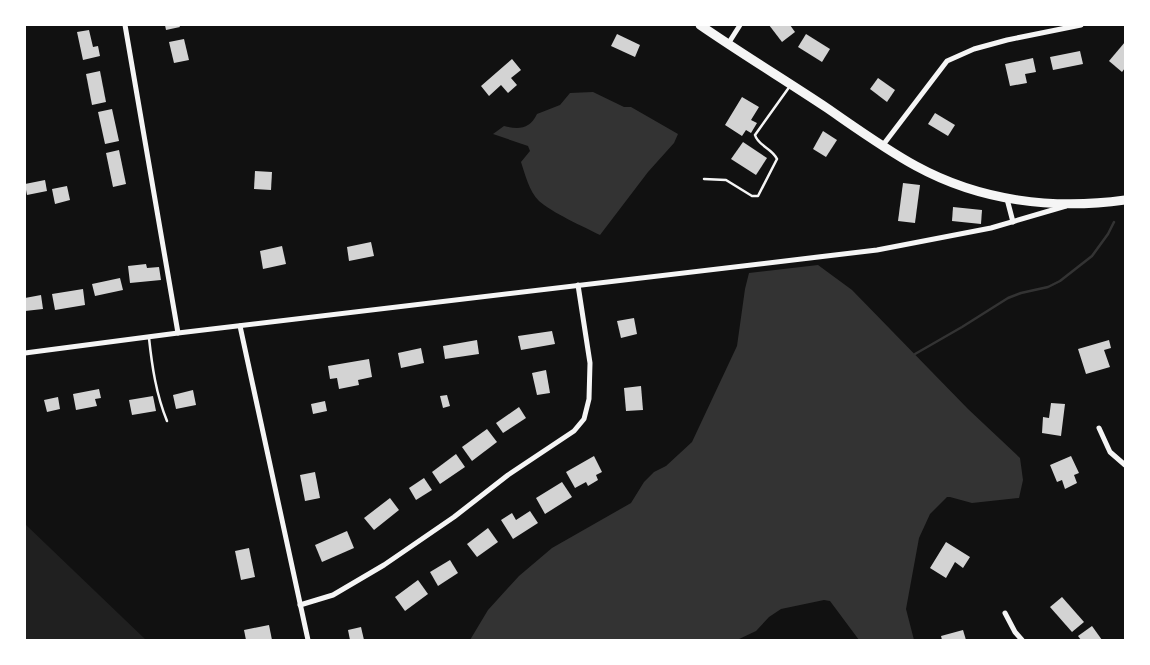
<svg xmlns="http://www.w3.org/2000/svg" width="1150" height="665" font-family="'Varela Round',sans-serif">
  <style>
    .green { fill: #202020 }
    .water { fill: #333 }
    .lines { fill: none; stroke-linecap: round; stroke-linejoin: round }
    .stream { stroke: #333; stroke-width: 2.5 }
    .building { fill: #d3d3d3 }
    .service { stroke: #f5f5f5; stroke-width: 2.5 }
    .minor { stroke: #f5f5f5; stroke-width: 5 }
    .primary { stroke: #f5f5f5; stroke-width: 9 }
  </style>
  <rect width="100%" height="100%" fill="#111"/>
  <path class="green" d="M25 524 146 640H25Z"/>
  <g class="water">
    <path d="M593 92 624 107H631L678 134 674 143 648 172 600 235C584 227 551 212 539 201 529 191 525 174 521 162L530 151 528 146 493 134 504 126C519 130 530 129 537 114L560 105 570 93Z"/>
    <path d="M818 265 852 290 968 409 1020 458 1023 480 1019 498 972 503 950 497H947L930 514 919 538 906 609 914 640H859L830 601 824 600 781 609 769 617 756 631 737 640H470L488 610 519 576 552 548 631 503 644 482 654 472 666 466 692 442 737 346 745 289 749 273Z"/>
  </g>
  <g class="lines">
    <path class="stream" d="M915 354 962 327 1008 298 1021 293 1048 287 1060 281 1092 256 1108 234 1114 222"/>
  </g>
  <g class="building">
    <path d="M165 25H179L180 27 166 30Z"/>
    <path d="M769 25H790L795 32 782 42Z"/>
    <path d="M89 30 93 47 98 46 100 56 83 60 77 32Z"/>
    <path d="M617 34 640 45 635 57 611 46Z"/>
    <path d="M806 34 830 49 822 62 798 47Z"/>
    <path d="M184 39 189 60 174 63 169 42Z"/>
    <path d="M1125 42V68L1122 72 1109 61Z"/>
    <path d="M1080 51 1083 64 1053 70 1050 57Z"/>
    <path d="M1033 58 1036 72 1025 74 1027 83 1010 86 1005 64Z"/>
    <path d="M512 59 521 70 511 78 517 85 508 93 501 85 489 96 481 86Z"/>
    <path d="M100 71 106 102 92 105 86 74Z"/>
    <path d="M878 78 895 90 887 102 870 89Z"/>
    <path d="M742 97 759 107 751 120 757 123 751 133 746 130 742 136 725 125Z"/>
    <path d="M112 109 119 141 105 144 98 112Z"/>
    <path d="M935 113 955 125 948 136 928 124Z"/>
    <path d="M823 131 837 140 826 157 813 149Z"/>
    <path d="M743 142 767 158 756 175 731 159Z"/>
    <path d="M119 150 126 184 113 187 106 153Z"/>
    <path d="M255 171 272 172 271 190 254 189Z"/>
    <path d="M45 180 47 191 27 195 25 184Z"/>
    <path d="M903 183 920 185 915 223 898 221Z"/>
    <path d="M67 186 70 200 55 204 52 189Z"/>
    <path d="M953 207 982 210 981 224 952 221Z"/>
    <path d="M371 242 374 256 349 261 347 247Z"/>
    <path d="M282 246 286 264 263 269 260 251Z"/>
    <path d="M146 264 147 268 159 267 161 280 130 283 128 266Z"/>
    <path d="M120 278 123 290 95 296 92 284Z"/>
    <path d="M83 289 85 305 55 310 52 294Z"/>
    <path d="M41 295 43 309 25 311V298Z"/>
    <path d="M634 318 637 334 621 338 617 321Z"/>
    <path d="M552 331 555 344 521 350 518 336Z"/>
    <path d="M477 340 479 354 445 359 443 346Z"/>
    <path d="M1109 340 1111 348 1104 350 1110 367 1086 374 1078 349Z"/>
    <path d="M421 348 424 363 401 368 398 353Z"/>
    <path d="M369 359 372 377 358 380 359 385 339 389 337 378 330 379 328 366Z"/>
    <path d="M546 370 550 393 537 395 532 373Z"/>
    <path d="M641 386 643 410 626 411 624 388Z"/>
    <path d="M99 389 101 398 95 399 97 406 76 410 73 394Z"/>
    <path d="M193 390 196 405 176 409 173 395Z"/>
    <path d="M447 395 450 406 443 408 440 396Z"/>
    <path d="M153 396 156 411 132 415 129 400Z"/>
    <path d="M58 397 60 409 47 412 44 400Z"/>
    <path d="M325 401 327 411 313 414 311 404Z"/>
    <path d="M1051 403 1065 404 1061 436 1042 433 1043 417 1049 418Z"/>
    <path d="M519 407 526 418 503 433 496 423Z"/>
    <path d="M487 429 497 442 472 461 462 447Z"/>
    <path d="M456 454 465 467 440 484 432 472Z"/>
    <path d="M594 456 602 472 596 475 598 480 588 486 586 482 575 488 566 472Z"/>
    <path d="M1071 456 1079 473 1074 475 1077 483 1065 489 1062 480 1057 482 1050 465Z"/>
    <path d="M315 472 320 498 305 501 300 475Z"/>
    <path d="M424 478 432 490 416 500 409 488Z"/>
    <path d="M562 482 572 497 545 514 536 498Z"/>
    <path d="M390 498 399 510 374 530 364 518Z"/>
    <path d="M530 511 538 523 513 539 501 520 512 513 516 520Z"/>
    <path d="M488 528 498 542 477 557 467 544Z"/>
    <path d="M347 531 354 548 322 562 315 545Z"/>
    <path d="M946 542 970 557 963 568 955 562 946 578 930 568Z"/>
    <path d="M249 548 255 577 241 580 235 551Z"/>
    <path d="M450 560 458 573 438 586 430 572Z"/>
    <path d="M418 580 428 594 405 611 395 597Z"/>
    <path d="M1062 597 1084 622 1072 632 1050 607Z"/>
    <path d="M269 625 272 640H246L244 630Z"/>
    <path d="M1092 626 1102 640H1081L1078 636Z"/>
    <path d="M361 627 364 640H350L348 630Z"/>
    <path d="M963 630 966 640H942L941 636Z"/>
  </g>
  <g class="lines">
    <g class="service">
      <path d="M704 179 726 180 752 196H758L777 159C772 148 758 146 755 135L790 86"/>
      <path d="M149 338C152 366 156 394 167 421"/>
    </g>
    <g class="minor">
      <path d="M125 25 178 333"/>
      <path d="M728 44 740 25"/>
      <path d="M883 145 947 61 974 49 1007 40 1081 25"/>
      <path d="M1007 199 1013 222"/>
      <path d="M240 326 308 640"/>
      <path d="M25 353 178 333 877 250 991 228 1066 206"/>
      <path d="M1099 428 1110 452 1125 465"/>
      <path d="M300 605 333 595 384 565 454 517 508 475 574 431 584 419 589 399 590 363 578 285"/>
      <path d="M1005 613 1015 632 1022 640"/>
    </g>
    <path class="primary" d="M700 25C742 54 785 80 827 108 856 128 885 149 916 166 980 201 1053 210 1125 200"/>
  </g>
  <rect width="1150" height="665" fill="none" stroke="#ffffff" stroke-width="52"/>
</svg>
